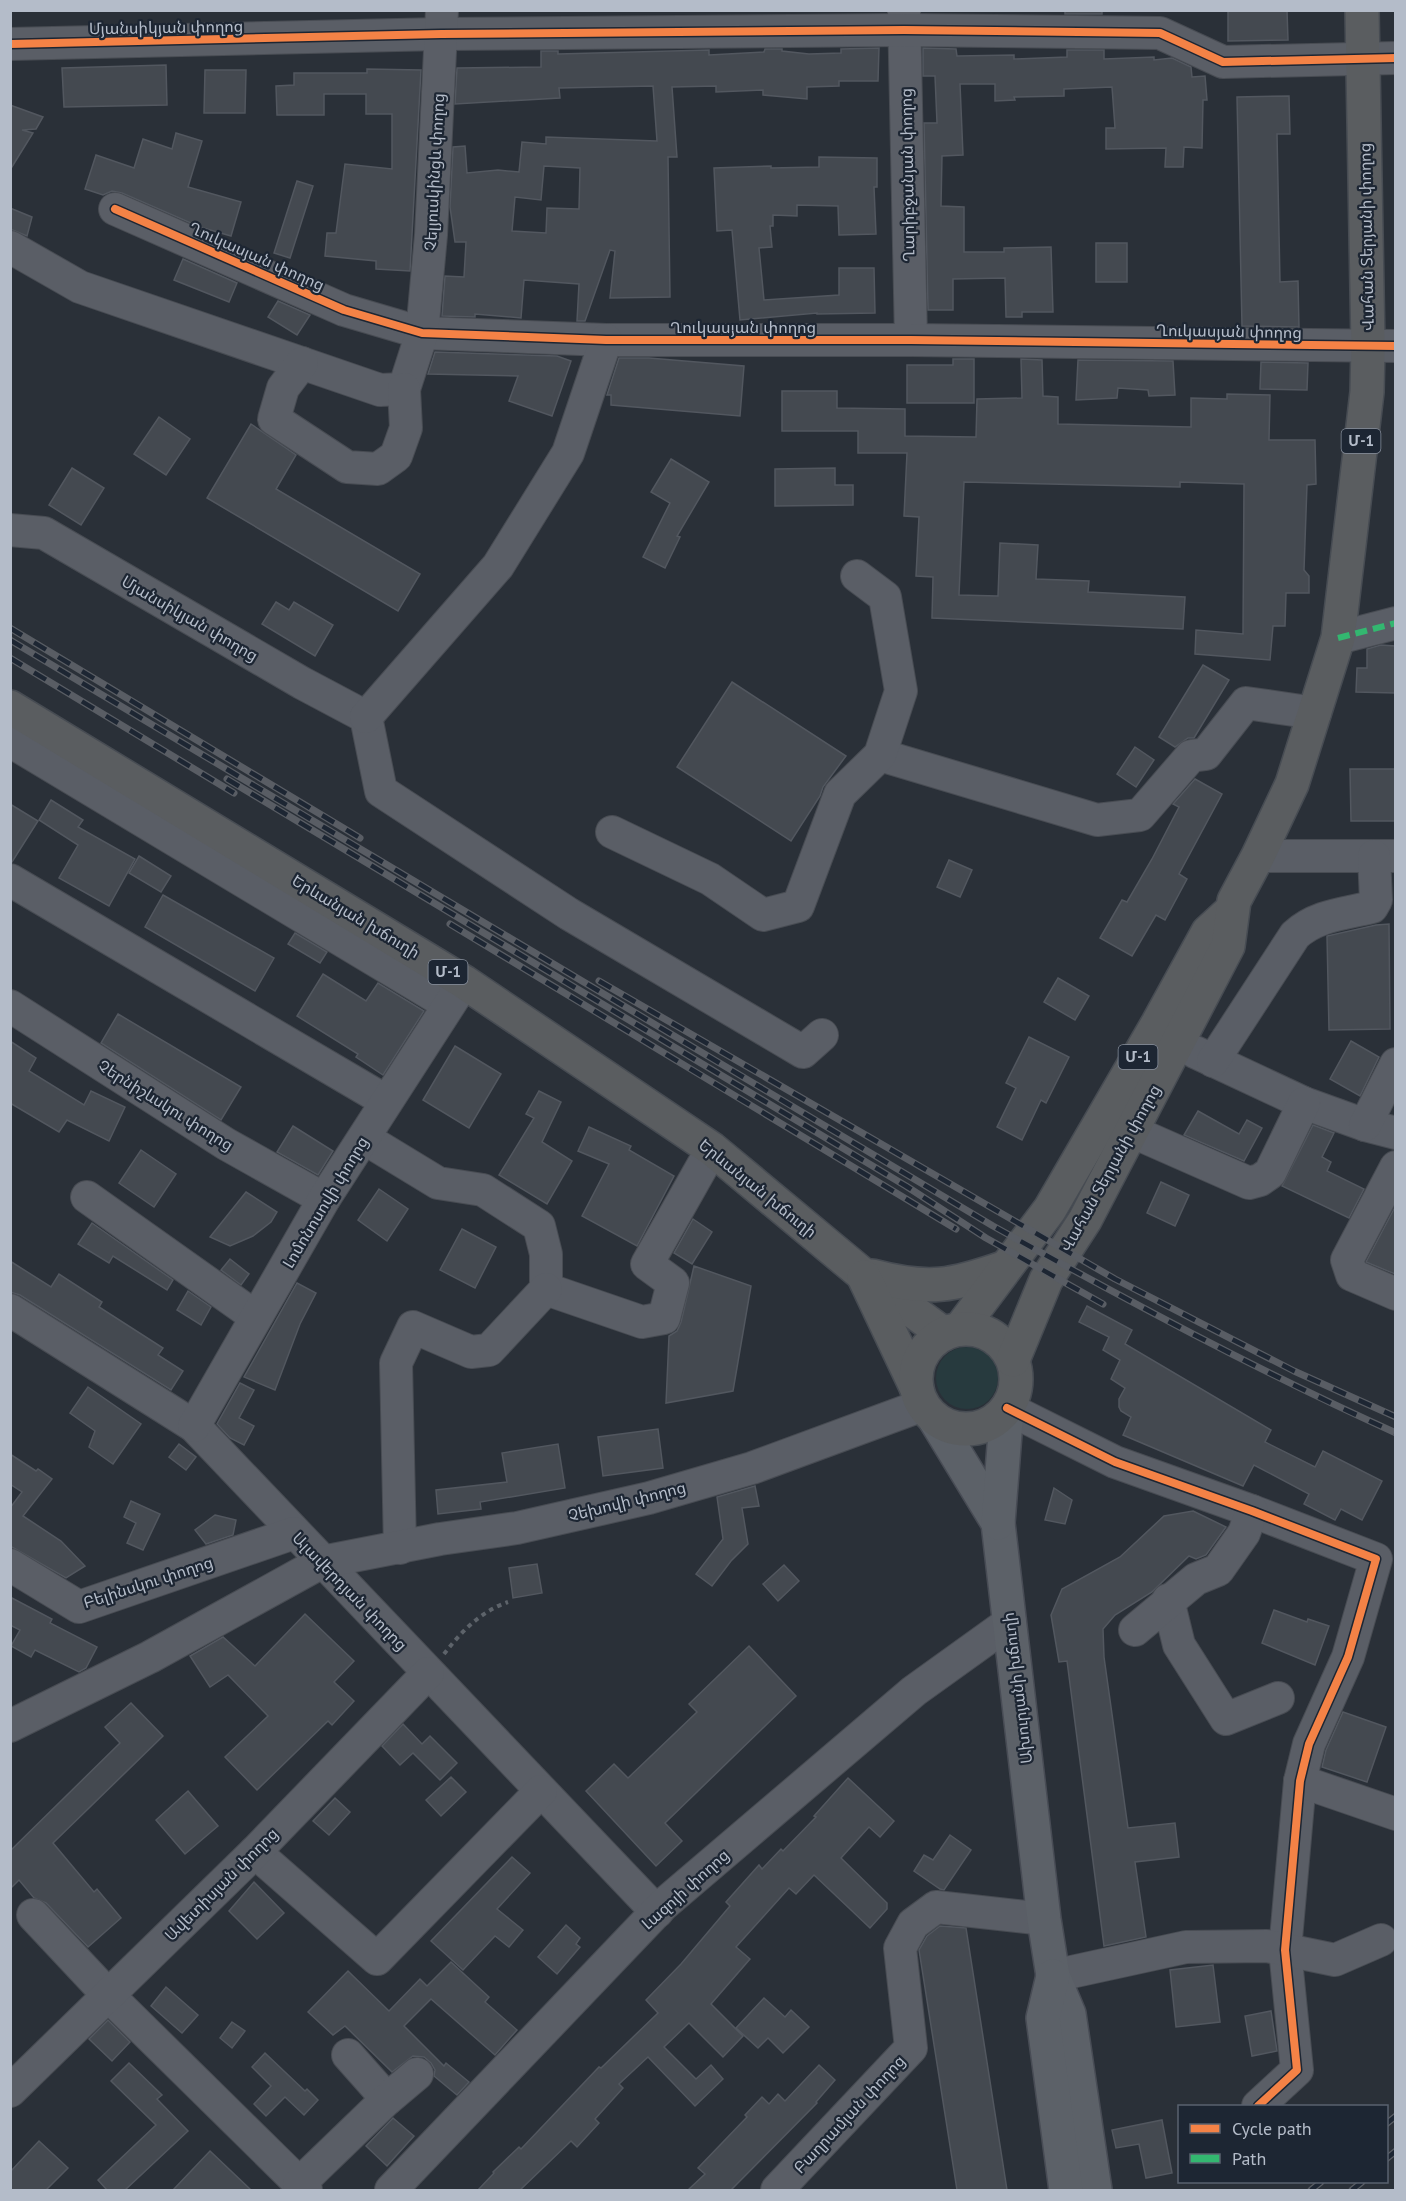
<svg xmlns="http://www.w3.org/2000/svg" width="1406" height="2201" font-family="'PT Sans','Noto Sans Armenian',sans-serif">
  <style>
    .green { fill: #273a3e }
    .building { fill: #444950; stroke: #52575f; stroke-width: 1.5; fill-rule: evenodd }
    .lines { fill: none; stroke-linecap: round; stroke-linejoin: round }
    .minor-casing { stroke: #484c53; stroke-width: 34 }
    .major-casing { stroke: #484c55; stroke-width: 36 }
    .highway-casing { stroke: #474c53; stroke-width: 36 }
    .path { stroke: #5d636a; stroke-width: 4; stroke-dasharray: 4.5 4.5; stroke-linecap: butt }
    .minor { stroke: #5a5e66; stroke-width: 32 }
    .major { stroke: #5c6168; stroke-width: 33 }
    .highway { stroke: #5a5d60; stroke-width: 33 }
    .rail-casing { stroke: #595d64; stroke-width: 7 }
    .rail { stroke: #1d2633; stroke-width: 4.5; stroke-dasharray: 14; stroke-linecap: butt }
    .quiet { stroke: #33b770; stroke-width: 6; stroke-dasharray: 12 6; stroke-linecap: butt }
    .cycleway-casing { stroke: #1d2633; stroke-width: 11 }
    .cycleway { stroke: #f48246; stroke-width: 8 }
    .labels { text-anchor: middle; stroke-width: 4.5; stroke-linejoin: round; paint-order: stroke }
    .shield { fill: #1d2633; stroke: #878f9c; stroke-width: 1.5 }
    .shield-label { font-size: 15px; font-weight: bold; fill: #b4bcc9 }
    .street-label { font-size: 16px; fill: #b4bcc9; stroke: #1d2633 }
  </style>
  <rect width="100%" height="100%" fill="#2a3038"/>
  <circle class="green" cx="967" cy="1378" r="31"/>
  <g class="building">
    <rect x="1065" y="10" width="37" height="4"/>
    <path d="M1228 10H1287L1288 40 1228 41Z"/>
    <path d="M879 48 878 81H839V86L807 87V99L763 95V90L716 92V86L672 87 677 157H668L670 297 610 298 615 251 610 250 585 321H577L579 284 524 280 521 318 475 314V317L442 316 445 276 464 277 466 242H455L450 207 453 147 465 146 467 173 498 170 519 172 522 142 546 144V137L657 141 653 86 559 88 560 98 455 104 457 68 541 67V51H558V54L709 50V55L764 52 765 49H782V51L809 54 841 53V49ZM544 166 580 168 579 209 547 208 546 233 512 231 515 197 541 200Z"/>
    <path d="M923 48 956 49 957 56 1014 55V59L1067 57V50H1104V59L1154 57V60L1172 58 1191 67 1192 77 1205 76 1207 100H1203L1202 148 1184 147 1183 167H1165L1166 148 1106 149V128H1115L1112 87 1064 89V96L1014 97 1015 100 995 101V84H960L963 155 942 156 941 206 964 207V252H1004V248L1051 247 1053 312H1022V317H1006L1005 278 953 279V310H928L924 123H937L935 76H923Z"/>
    <path d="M166 65 167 105 64 107 62 68Z"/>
    <path d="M367 69 421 70 410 271 376 269V261L325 256 327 233H336L345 164 392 169V114H366V94H324V115H277L276 86 294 85V73H367Z"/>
    <path d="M205 70H246L245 113H204Z"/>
    <path d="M1289 96 1290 134H1277L1280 282 1298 281 1299 327 1242 326 1237 97Z"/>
    <path d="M10 105 43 117 36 129 22 130 33 133 10 170Z"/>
    <path d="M176 133 202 141 188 187 241 202 231 236 200 227 122 193 112 191 103 195 85 189 96 155 134 168 143 139 172 149Z"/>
    <path d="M819 157 877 158V187H874L876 234 839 235 838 206 797 205V216L773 215V226H770L772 247 759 248 764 300 839 295V268H874L875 313 817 314V313L740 320 732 230 717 231 714 168 771 166V168L819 167Z"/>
    <path d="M297 181 313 186 290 258 274 253Z"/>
    <path d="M10 208 32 217 27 236 10 229Z"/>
    <rect x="1096" y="243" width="31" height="39"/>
    <path d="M183 259 237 283 229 302 174 280Z"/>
    <path d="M278 301 310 315 297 335 268 317Z"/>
    <path d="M435 352 557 356 571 361 552 416 509 401 518 376 428 374Z"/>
    <path d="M619 358H649L744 366 740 416 611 405V395H607Z"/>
    <path d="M953 359H974V403H907V365H953Z"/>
    <path d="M1021 359 1042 360 1043 396 1058 397V424L1191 427V398L1227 399V394L1270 395 1269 440H1315L1316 484 1307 485 1304 570 1309 576V593H1286L1285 626H1273L1270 660 1195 654 1196 630 1243 634 1244 484 1180 482V487L964 482 959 595 998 596 1000 543 1038 545 1036 579 1089 581 1088 592 1185 597 1183 629 932 618 933 577 916 576 919 517 904 516 907 453H858V431H782V391H837V408L905 409V436L976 437 977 399 1022 398Z"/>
    <path d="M1078 360 1173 361 1175 395 1149 396 1148 390 1118 388 1117 398 1076 400Z"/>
    <path d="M1261 362 1308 363 1307 390 1260 389Z"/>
    <path d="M159 417 190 439 166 475 134 454Z"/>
    <path d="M251 424 296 455 276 489 420 574 398 611 207 498Z"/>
    <path d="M671 459 709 482 677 536 680 537 665 568 643 557 670 503 651 492Z"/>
    <path d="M72 468 104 488 81 525 49 505Z"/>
    <path d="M835 468V485H853V505L775 506V469Z"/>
    <path d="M276 602 289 610 294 602 333 625 315 656 262 624Z"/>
    <path d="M1381 645 1395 646V693L1356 692 1357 668H1367V649Z"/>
    <path d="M1203 665 1229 680 1194 738H1188L1175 747 1159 737Z"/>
    <path d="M732 682 846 756 823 787 820 796 791 841 677 767Z"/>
    <path d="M1135 747 1154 760 1136 787 1117 774Z"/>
    <path d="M1350 769H1395V821H1351Z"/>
    <path d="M1195 779 1222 794 1179 874 1187 879 1165 920 1156 915 1132 956 1100 938 1122 900 1127 902 1152 859 1179 807 1173 804Z"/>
    <path d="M51 800 83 820 78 827 135 859 109 906 59 878 78 845 39 820Z"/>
    <path d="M10 804 38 821 12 862H10Z"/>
    <path d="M139 856 171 876 161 892 129 873Z"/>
    <path d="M949 860 972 870 960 897 937 887Z"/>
    <path d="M163 895 274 958 255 991 145 927Z"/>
    <path d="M1376 925 1389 924 1390 1029 1329 1030 1327 936Z"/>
    <path d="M295 933 327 952 320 963 288 944Z"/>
    <path d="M323 974 366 1001 378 983 424 1011 383 1075 356 1057 358 1054 297 1016Z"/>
    <path d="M1058 978 1089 996 1075 1020 1044 1002Z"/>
    <path d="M118 1014 241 1087 221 1120 101 1043Z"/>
    <path d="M1029 1037 1069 1057 1046 1103 1041 1100 1022 1140 997 1127 1016 1088 1006 1083Z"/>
    <path d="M10 1041 36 1058 29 1071 84 1105 91 1091 125 1107 109 1141 67 1120 59 1132 10 1103Z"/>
    <path d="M1351 1041 1379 1057 1360 1096 1330 1079Z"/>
    <path d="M455 1046 501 1074 469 1128 423 1100Z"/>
    <path d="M539 1091 561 1102 542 1142 572 1161 547 1204 499 1175 534 1118 526 1114Z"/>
    <path d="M1198 1111 1239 1134 1247 1120 1262 1128 1244 1161 1184 1135Z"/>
    <path d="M1313 1125 1334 1133 1322 1157 1331 1162 1327 1171 1364 1189 1349 1218 1282 1186Z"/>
    <path d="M293 1126 333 1151 318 1175 277 1152Z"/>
    <path d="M589 1127 631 1146 629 1150 674 1176 637 1246 582 1216 609 1164 578 1151Z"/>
    <path d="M141 1150 176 1174 154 1207 119 1183Z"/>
    <path d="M1161 1182 1189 1195 1175 1226 1147 1213Z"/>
    <path d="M379 1189 408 1209 387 1241 358 1220Z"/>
    <path d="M246 1192 277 1212 271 1222 253 1236 230 1246 210 1237Z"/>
    <path d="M1395 1207V1274L1366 1262Z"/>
    <path d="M693 1219 712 1232 692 1264 674 1253Z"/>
    <path d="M92 1223 173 1280 167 1290 113 1256 109 1263 78 1244Z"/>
    <path d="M462 1229 496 1247 475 1288 440 1270Z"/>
    <path d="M230 1259 249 1274 241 1285 221 1270Z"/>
    <path d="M10 1261 51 1287 59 1274 102 1302 99 1307 163 1348 158 1355 183 1371 171 1390 20 1295 10 1292Z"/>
    <path d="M694 1266 751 1286 733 1391 666 1403 669 1336 677 1331 681 1322Z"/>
    <path d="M297 1283 316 1293 300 1324 275 1390 244 1377Z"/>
    <path d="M188 1291 211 1307 201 1325 177 1310Z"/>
    <path d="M1087 1306 1132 1330 1125 1344 1271 1430 1265 1442 1315 1467 1323 1451 1382 1481 1362 1520 1341 1509 1335 1520 1304 1504 1309 1494 1254 1465 1243 1486 1123 1435 1131 1417 1121 1411 1119 1407V1399L1125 1388 1111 1379 1120 1360 1103 1350 1109 1337 1079 1322Z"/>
    <path d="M240 1383 254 1390 239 1418 254 1426 244 1445 230 1438 217 1424Z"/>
    <path d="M88 1387 141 1424 113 1464 89 1447 95 1431 70 1413Z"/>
    <path d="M658 1429 663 1468 603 1476 598 1437Z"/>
    <path d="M179 1444 196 1457 186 1470 169 1457Z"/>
    <path d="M558 1444 565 1488 480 1502 481 1509 438 1514 436 1490 507 1482 502 1453Z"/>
    <path d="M10 1454 36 1471 38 1469 52 1479 23 1516 61 1541 85 1566 66 1578 10 1546V1508L22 1492 10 1484Z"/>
    <path d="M755 1486 759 1506 742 1508 748 1544 731 1561 712 1586 696 1574 723 1539 717 1497Z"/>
    <path d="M1054 1488 1072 1500 1065 1524 1045 1520Z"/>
    <path d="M131 1501 160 1514 143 1550 127 1543 136 1523 124 1517Z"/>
    <path d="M1193 1511 1226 1527 1206 1555 1196 1559 1189 1556 1152 1592 1115 1615 1103 1629 1104 1657 1128 1828 1175 1823 1179 1857 1135 1862 1146 1937 1104 1946 1067 1661 1059 1662 1051 1615 1062 1589 1120 1557 1164 1516Z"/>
    <path d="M215 1515 236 1520 233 1535 206 1544 195 1530Z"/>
    <path d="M537 1564 542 1593 513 1598 509 1568Z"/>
    <path d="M784 1565 799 1581 778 1601 763 1584Z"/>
    <path d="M10 1597 52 1619 50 1623 97 1647 86 1668 79 1672 35 1650 31 1657 11 1646 20 1630 10 1625Z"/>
    <path d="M1274 1610 1307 1622 1308 1619 1329 1626 1315 1665 1262 1643Z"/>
    <path d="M305 1614 354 1661 334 1682 354 1701 332 1725 328 1721 257 1790 225 1757 268 1716 228 1675 210 1687 190 1656 223 1637 255 1666Z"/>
    <path d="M749 1646 796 1696 665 1823 682 1841 656 1866 586 1791 614 1764 628 1778 697 1712 689 1704Z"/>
    <path d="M131 1703 163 1736 53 1843 94 1892 97 1889 121 1918 88 1947 46 1903 34 1898 19 1880 10 1889V1851L120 1743 105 1727Z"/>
    <path d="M1343 1712 1386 1727 1367 1782 1322 1767 1326 1750Z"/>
    <path d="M403 1724 422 1744 430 1736 457 1763 440 1780 413 1753 400 1765 382 1746Z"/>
    <path d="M451 1777 466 1792 441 1816 426 1800Z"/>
    <path d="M848 1778 894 1821 880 1837 869 1827 841 1858 887 1903V1909L870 1928 814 1875 796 1894 789 1888 736 1947 750 1959 711 2004 743 2036 723 2057 689 2023 664 2047 696 2079 711 2065 723 2079 695 2106 648 2057 619 2084 623 2088 595 2119 599 2123 577 2147 571 2141 520 2190H478L494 2173 493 2172 519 2147 521 2149 599 2067 601 2068 658 2013 646 2000 681 1964 730 1906 726 1902 759 1865 762 1869 781 1849 783 1851 816 1817 814 1816Z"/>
    <path d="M188 1791 218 1826 185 1854 156 1820Z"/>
    <path d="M335 1798 350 1812 329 1835 313 1821Z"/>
    <path d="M950 1835 971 1850 944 1890 940 1889 914 1871 924 1855 933 1860Z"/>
    <path d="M512 1857 530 1873 497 1909 523 1930 509 1947 495 1936 463 1970 431 1941Z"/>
    <path d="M254 1882 284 1913 257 1939 229 1911Z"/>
    <path d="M566 1925 580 1938 576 1944 580 1947 557 1974 538 1957Z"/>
    <path d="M940 1926 966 1928 1007 2190H957L919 1950 927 1936Z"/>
    <path d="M451 1962 489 1997 485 2002 517 2030 495 2055 431 1999 404 2026 444 2066 446 2063 469 2082 457 2095 434 2076 435 2070 431 2063 424 2057 413 2056 392 2072 345 2026 333 2035 308 2012 348 1971 389 2011 420 1979 427 1986Z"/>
    <path d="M1213 1965 1220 2022 1176 2027 1170 1970Z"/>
    <path d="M166 1987 198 2015 182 2033 151 2006Z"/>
    <path d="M764 1998 785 2017 791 2010 809 2027 783 2053 768 2038 758 2048 736 2028Z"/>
    <path d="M1271 2011 1277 2051 1252 2056 1245 2016Z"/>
    <path d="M108 2020 130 2042 112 2061 89 2039Z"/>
    <path d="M232 2022 245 2031 232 2048 220 2038Z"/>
    <path d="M265 2053 305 2091 307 2089 318 2100 304 2115 285 2097 266 2116 254 2104 271 2086 252 2067Z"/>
    <path d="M129 2063 162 2095 157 2099 188 2131 125 2190H107L98 2180 156 2125 111 2081Z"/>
    <path d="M819 2065 835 2080 816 2102 817 2103 731 2190H688L705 2174 698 2168 747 2117 745 2115 762 2097 769 2104 778 2094 785 2101Z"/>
    <path d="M393 2118 414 2136 387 2166 366 2146Z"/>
    <path d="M1162 2120 1172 2173 1146 2178 1139 2144 1116 2148 1112 2130Z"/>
    <path d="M39 2141 68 2168 46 2190H10V2172Z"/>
    <path d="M210 2151 251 2190H173Z"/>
  </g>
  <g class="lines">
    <g class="minor-casing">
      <g id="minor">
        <path d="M904 10 911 340"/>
        <path d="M10 44 441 34 904 30 1160 33 1223 62 1396 58"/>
        <path d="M115 209 344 310 422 333 606 340H911L1396 346"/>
        <path d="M10 247 80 287 380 390 404 389 422 333 431 235 442 10"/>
        <path d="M302 363 283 388 274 419 347 467 378 469 396 456 406 428 404 389"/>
        <path d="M10 530 44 533 302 683 366 717"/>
        <path d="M1338 638 1396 623"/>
        <path d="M366 717 381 791 569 914 803 1052 822 1035"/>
        <path d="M366 717 498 566 568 453 606 340"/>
        <path d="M10 741 448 1004"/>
        <path d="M880 755 1097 820 1140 815 1191 756 1206 754 1246 703 1315 713"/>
        <path d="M612 832 710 879 763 915 798 906 840 794 880 755 901 691 885 597 857 576"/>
        <path d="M1258 856H1396"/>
        <path d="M10 880 386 1101"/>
        <path d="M10 1006 226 1144 324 1199"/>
        <path d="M1195 1052 1304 1103 1365 1125 1396 1133"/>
        <path d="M1213 1061 1295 935C1317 915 1344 914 1372 907L1376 900 1374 856"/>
        <path d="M1365 1125 1396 1064"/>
        <path d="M1131 1131 1249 1183 1260 1180 1270 1173 1304 1103"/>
        <path d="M364 1138 438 1183 483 1190 539 1226 546 1254V1289L642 1322 664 1318 673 1283 647 1264 712 1149"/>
        <path d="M1396 1167 1347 1260 1352 1275 1396 1294"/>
        <path d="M87 1197 256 1317"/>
        <path d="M10 1310 194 1426 657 1912"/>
        <path d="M1007 1408 1115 1462 1252 1511 1376 1559 1348 1657 1309 1744 1300 1781 1285 1950 1297 2070 1258 2106"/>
        <path d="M194 1426 324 1199 464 982"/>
        <path d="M400 1548 396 1363 413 1327 471 1352 489 1350 546 1289"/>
        <path d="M10 1565 79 1607 294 1533"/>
        <path d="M1168 1600 1179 1645 1226 1719 1278 1698"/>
        <path d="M1135 1630 1196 1579 1218 1570 1244 1533 1252 1511"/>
        <path d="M10 1726 150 1657 322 1562 440 1539 517 1528 649 1498 752 1468 923 1405"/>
        <path d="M1300 1781 1396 1814"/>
        <path d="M255 1852 377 1959 541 1791"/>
        <path d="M33 1915 108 1995 306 2190"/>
        <path d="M1053 1976 1186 1947 1267 1946 1335 1960 1381 1940"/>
        <path d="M348 2055 387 2099"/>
        <path d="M10 2091 255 1852 428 1673"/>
        <path d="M299 2184 385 2101 417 2074"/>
        <path d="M391 2190 663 1905 914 1691 1010 1622"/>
        <path d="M777 2190 911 2048 900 1948 913 1924 936 1907 1044 1919"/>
      </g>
    </g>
    <g class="major-casing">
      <g id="major">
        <path d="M934 1418 998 1523 1044 1919 1053 1976 1069 2014 1095 2190"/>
        <path d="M998 1523 1007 1408"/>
        <path d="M1053 1976 1043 2018 1066 2190"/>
      </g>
    </g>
    <g class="highway-casing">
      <g id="highway">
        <path d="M10 707 464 982 712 1149 861 1273 944 1334"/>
        <path d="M872 1276C929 1291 952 1286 1006 1267"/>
        <path d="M864 1277 917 1389"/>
        <path d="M960 1329 1050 1209 1158 1023 1208 932 1232 910"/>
        <circle cx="966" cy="1379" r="50"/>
        <path d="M1013 1360 1046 1280 1085 1220 1228 946 1234 901 1258 856 1292 784 1338 638 1367 392 1368 346 1362 10"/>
      </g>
    </g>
    <path class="path" d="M444 1654C461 1632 481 1611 508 1602"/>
    <use href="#minor" class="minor"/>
    <use href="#major" class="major"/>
    <use href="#highway" class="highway"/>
    <g class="rail-casing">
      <g id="rail">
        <path d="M10 628 360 838"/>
        <path d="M10 640 993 1226C1125 1299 1258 1371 1396 1433"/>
        <path d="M10 658 234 793"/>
        <path d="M227 779 906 1186 986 1238 1103 1304"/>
        <path d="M450 924 956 1229"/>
        <path d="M599 981 1115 1279 1294 1371 1396 1417"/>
        <path d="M1386 2124 1396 2116"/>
        <path d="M1386 2159 1396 2151"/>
        <path d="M1311 2190 1321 2182"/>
        <path d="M1352 2190 1362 2182"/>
      </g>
    </g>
    <use href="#rail" class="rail"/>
    <path class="quiet" d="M1338 638 1396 623"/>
    <g class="cycleway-casing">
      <g id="cycleway">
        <path d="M10 44 441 34 904 30 1160 33 1223 62 1396 58"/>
        <path d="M115 209 344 310 422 333 606 340H911L1396 346"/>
        <path d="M1007 1408 1115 1462 1252 1511 1376 1559 1348 1657 1309 1744 1300 1781 1285 1950 1297 2070 1258 2106"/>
      </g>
    </g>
    <use href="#cycleway" class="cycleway"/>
  </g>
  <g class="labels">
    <g class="shield">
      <rect x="1341.5" y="429" width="39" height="24" rx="4.5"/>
      <rect x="428.5" y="960" width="39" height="24" rx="4.5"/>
      <rect x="1118.5" y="1045" width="39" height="24" rx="4.5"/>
    </g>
    <g class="shield-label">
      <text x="1361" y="446">Մ-1</text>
      <text x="448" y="977">Մ-1</text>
      <text x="1138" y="1062">Մ-1</text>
    </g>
    <g class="street-label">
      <text transform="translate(166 27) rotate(-1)" y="6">Մյանսիկյան փողոց</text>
      <text transform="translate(434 172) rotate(-87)" y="6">Չելյուսկինցև փողոց</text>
      <text transform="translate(907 175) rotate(-91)" y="6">Ղարիբջանյան փողոց</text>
      <text transform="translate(1366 237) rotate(-91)" y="6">Վահան Տերյանի փողոց</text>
      <text transform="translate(257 256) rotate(24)" y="6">Ղուկասյան փողոց</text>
      <text x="743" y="333">Ղուկասյան փողոց</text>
      <text transform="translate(1229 331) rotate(1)" y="6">Ղուկասյան փողոց</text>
      <text transform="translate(190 618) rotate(30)" y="6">Մյանսիկյան փողոց</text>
      <text transform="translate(356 916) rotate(31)" y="6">Երևանյան խճուղի</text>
      <text transform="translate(166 1105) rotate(32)" y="6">Չերնիշևսկու փողոց</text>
      <text transform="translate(1110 1168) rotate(-61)" y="6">Վահան Տերյանի փողոց</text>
      <text transform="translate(758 1188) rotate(39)" y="6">Երևանյան խճուղի</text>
      <text transform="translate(325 1202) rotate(-59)" y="6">Լոմոնոսովի փողոց</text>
      <text transform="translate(627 1501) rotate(-14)" y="6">Չեխովի փողոց</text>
      <text transform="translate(148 1582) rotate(-18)" y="6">Բելինսկու փողոց</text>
      <text transform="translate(350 1591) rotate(46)" y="6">Ալավերդյան փողոց</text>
      <text transform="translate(1017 1688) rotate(-97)" y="6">Ախուրյանի խճուղի</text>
      <text transform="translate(221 1884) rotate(-45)" y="6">Ավետիսյան փողոց</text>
      <text transform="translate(685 1889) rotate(-42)" y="6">Լազոյի փողոց</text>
      <text transform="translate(849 2114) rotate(-47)" y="6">Բաղրամյան փողոց</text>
    </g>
  </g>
  <rect width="1406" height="2201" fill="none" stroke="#b4bcc9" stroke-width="24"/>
  <rect x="1178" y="2105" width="210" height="78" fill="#1d2633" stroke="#59626f" stroke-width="1.5"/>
  <rect x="1190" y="2124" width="30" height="9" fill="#f48246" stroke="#59626f" stroke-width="1.5"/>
  <text x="1232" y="2135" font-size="18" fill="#b4bcc9">Cycle path</text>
  <rect x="1190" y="2154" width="30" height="9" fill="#33b770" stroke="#59626f" stroke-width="1.5"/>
  <text x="1232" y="2165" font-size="18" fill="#b4bcc9">Path</text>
</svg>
